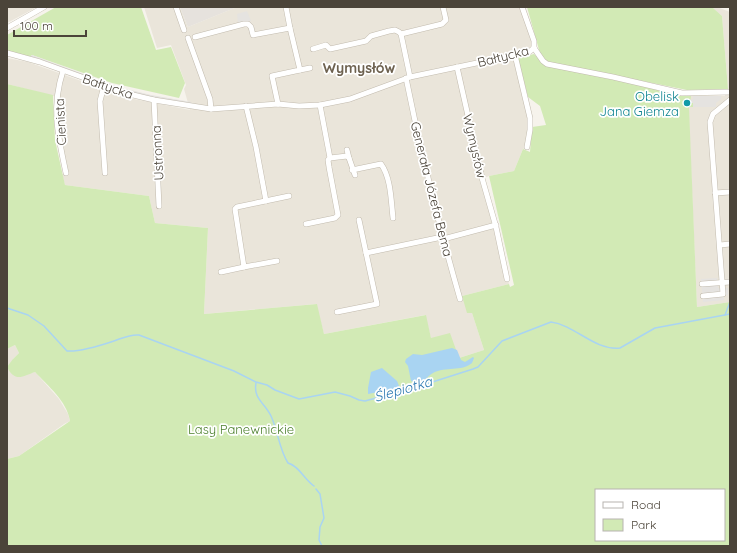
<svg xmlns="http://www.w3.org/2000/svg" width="737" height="553" font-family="Quicksand,sans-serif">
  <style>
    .residential { fill: #eae5da }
    .industrial { fill: #e6e2dd }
    .green { fill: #d2eab5; fill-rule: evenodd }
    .parking { fill: #e5e3e0 }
    .water { fill: #a9d4f2 }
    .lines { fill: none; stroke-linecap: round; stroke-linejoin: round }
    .stream { stroke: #a9d4f2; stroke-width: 1.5 }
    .minor-casing { stroke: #c2bbae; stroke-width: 6 }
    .minor { stroke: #fff; stroke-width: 5 }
    .culture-dot { fill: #0f9aa8; stroke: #fff; stroke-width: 1.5 }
    .labels { text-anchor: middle; stroke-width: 3.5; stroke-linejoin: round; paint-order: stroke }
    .street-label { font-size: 13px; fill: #4b4439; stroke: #fff }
    .culture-label { font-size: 13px; fill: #0d838f; stroke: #fff; text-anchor: end }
    .park-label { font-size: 13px; fill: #4a7f2a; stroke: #fff }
    .neighbourhood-label { font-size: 14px; font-weight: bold; fill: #6e6250; stroke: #fff }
    .water-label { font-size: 14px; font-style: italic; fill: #2e7ab2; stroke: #fff }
  </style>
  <rect width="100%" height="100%" fill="#f6f3ec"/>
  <g class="residential">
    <path d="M7 7H37L7 23Z"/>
    <path d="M144 7H180L188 27 237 7H522L534 48 515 55 530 118 527 147 523 149 514 171 489 176 482 179 509 284 462 296 472 313 484 350 459 358 431 338 425 315 324 334 316 304 204 314 208 228 155 223 149 196 65 185 62 174 66 173 58 139 57 97 7 84V58L28 62 129 98 190 110 184 89 186 85 171 45 157 48Z"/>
    <path d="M712 7H717L730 12V89H728L722 16Z"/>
    <path d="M725 92H730V302L697 307 688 96H725Z"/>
    <path d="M15 345 19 353 13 359 30 373 35 372 59 399 68 414 70 421 64 424 19 456 7 459V349Z"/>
  </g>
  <path class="industrial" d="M180 7H237L188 27Z"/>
  <g class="green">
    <path d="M56 7H141L156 50 171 47 185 83 179 98 112 83 32 55 30 57 7 51V35Z"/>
    <path d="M527 7H712L722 16 728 89 687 90 548 62 541 57Z"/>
    <path d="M534 54 546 66 639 85 679 96H691L690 103H693V107H689L697 307 730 302V546H7V459L19 456 70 421C67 401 48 386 35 372 23 376 15 383 7 367L13 359 19 353 15 345 7 349V84L53 95 55 140 65 185 149 196 155 223 208 228 204 314 317 304 324 334 426 315 431 338 450 333 459 358 484 350 472 313H467L462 296 509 284 510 287 514 285 489 176 514 171 523 149 530 152 532 127 546 125 540 106 528 97 518 58ZM596 490H724V540H596Z"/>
  </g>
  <g class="parking">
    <path d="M247 11 251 21 238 24 237 14Z"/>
    <path d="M32 55 122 88 151 95 191 102 192 105 150 98 121 90 30 57Z"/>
    <path d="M693 96H721V99L716 103V107H693V103H690V100L693 99Z"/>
    <path d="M717 278 718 288H728V295H724V300L703 302 701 279Z"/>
  </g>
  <g class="water">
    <path d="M452 348 457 350 461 360 465 362 473 357 474 358 472 363C461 372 446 366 433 373 426 377 422 386 411 381L408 366 405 362 406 359 413 354 422 355Z"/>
    <path d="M382 368 397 381 400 388 368 394V388L371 372Z"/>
  </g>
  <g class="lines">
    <g class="stream">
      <path d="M7 308 28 315 44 326 67 351C79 352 102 345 114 341 123 338 130 334 139 335L234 371 256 382 267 385 275 390 299 399 335 392 350 396 359 400 365 401 420 386 473 369 478 367 502 341 551 322C575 325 595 351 620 348L655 328 730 314"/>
      <path d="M725 315 730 302"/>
      <path d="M256 383C253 399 265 403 271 416 278 431 279 449 288 463 299 466 304 479 314 486"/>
      <path d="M316 489 320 494 324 518 320 527 319 540 322 546"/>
    </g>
    <g class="minor-casing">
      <g id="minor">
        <path d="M176 7 184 30"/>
        <path d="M522 7 534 41V48"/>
        <path d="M7 28 44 7"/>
        <path d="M401 34 410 77"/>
        <path d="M195 37 244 24H248L251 27 253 35 290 28 286 7"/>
        <path d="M188 38 210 99 211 109"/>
        <path d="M534 48 543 61 547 64 613 77 682 93 730 92"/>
        <path d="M313 49 326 45 330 49 366 41 371 36 389 31 395 30 399 32 401 34 442 24 446 20 443 7"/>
        <path d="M7 53 40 62 129 94 154 100 211 109 278 104 299 106 320 105 350 99 410 77 529 52 534 48"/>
        <path d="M515 55 530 118V130L527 147"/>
        <path d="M457 67 482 178 496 227 507 279"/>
        <path d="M300 70 310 68"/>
        <path d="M63 71C51 107 58 136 66 173"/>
        <path d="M406 78C421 153 439 226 460 299"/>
        <path d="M104 86 100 101 105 173"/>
        <path d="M154 100 159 206"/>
        <path d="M278 104 272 76 300 70 290 28"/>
        <path d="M246 106 256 147 266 201"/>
        <path d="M347 150 349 158"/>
        <path d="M330 158 347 156 349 158 355 175"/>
        <path d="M352 170 381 164C391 178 391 200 393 218"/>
        <path d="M715 193 730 192"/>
        <path d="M306 224 335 218 338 215 329 167 328 160 330 158 320 105"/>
        <path d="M720 245 730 244"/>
        <path d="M366 253 442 237 447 238 496 225"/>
        <path d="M277 261 244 267 235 209 237 207 289 196"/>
        <path d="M221 272 244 267"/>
        <path d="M702 284 730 282"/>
        <path d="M703 296 723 294 710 122 713 114 730 100"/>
        <path d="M337 312 377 304 359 220"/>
      </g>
    </g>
    <use href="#minor" class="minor"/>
  </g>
  <circle class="culture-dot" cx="687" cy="103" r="4"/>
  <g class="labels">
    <g class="street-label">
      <text transform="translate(503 56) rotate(-14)" y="5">Bałtycka</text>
      <text transform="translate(108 86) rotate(19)" y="5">Bałtycka</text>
      <text transform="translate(60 122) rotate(-93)" y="5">Cienista</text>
      <text transform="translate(475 146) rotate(77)" y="5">Wymysłów</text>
      <text transform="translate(157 153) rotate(-93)" y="5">Ustronna</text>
      <text transform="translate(432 189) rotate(76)" y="5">Generała Józefa Bema</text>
    </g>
    <g class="culture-label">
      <text x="679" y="101">Obelisk<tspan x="679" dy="15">Jana Giemza</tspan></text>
    </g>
    <g class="park-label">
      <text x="241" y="434">Lasy Panewnickie</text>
    </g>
    <g class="neighbourhood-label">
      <text x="359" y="73">Wymysłów</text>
    </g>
    <g class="water-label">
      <text transform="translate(403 389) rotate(-16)" y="5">Ślepiotka</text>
    </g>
  </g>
  <rect width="737" height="553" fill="none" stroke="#4b4439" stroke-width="16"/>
  <rect x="595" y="489" width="130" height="52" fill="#ffffff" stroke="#b7b4b0"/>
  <rect x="603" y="502" width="20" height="6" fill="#ffffff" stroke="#b7b4b0"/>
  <text x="631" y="509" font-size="12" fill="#4b4439">Road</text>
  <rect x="603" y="519" width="20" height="12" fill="#d2eab5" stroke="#b7b4b0"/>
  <text x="631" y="529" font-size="12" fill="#4b4439">Park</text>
  <path d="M14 30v6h72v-6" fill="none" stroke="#4b4439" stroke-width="2"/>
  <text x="20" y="30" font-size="12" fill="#4b4439" stroke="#ffffff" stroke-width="3" paint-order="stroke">100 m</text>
</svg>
